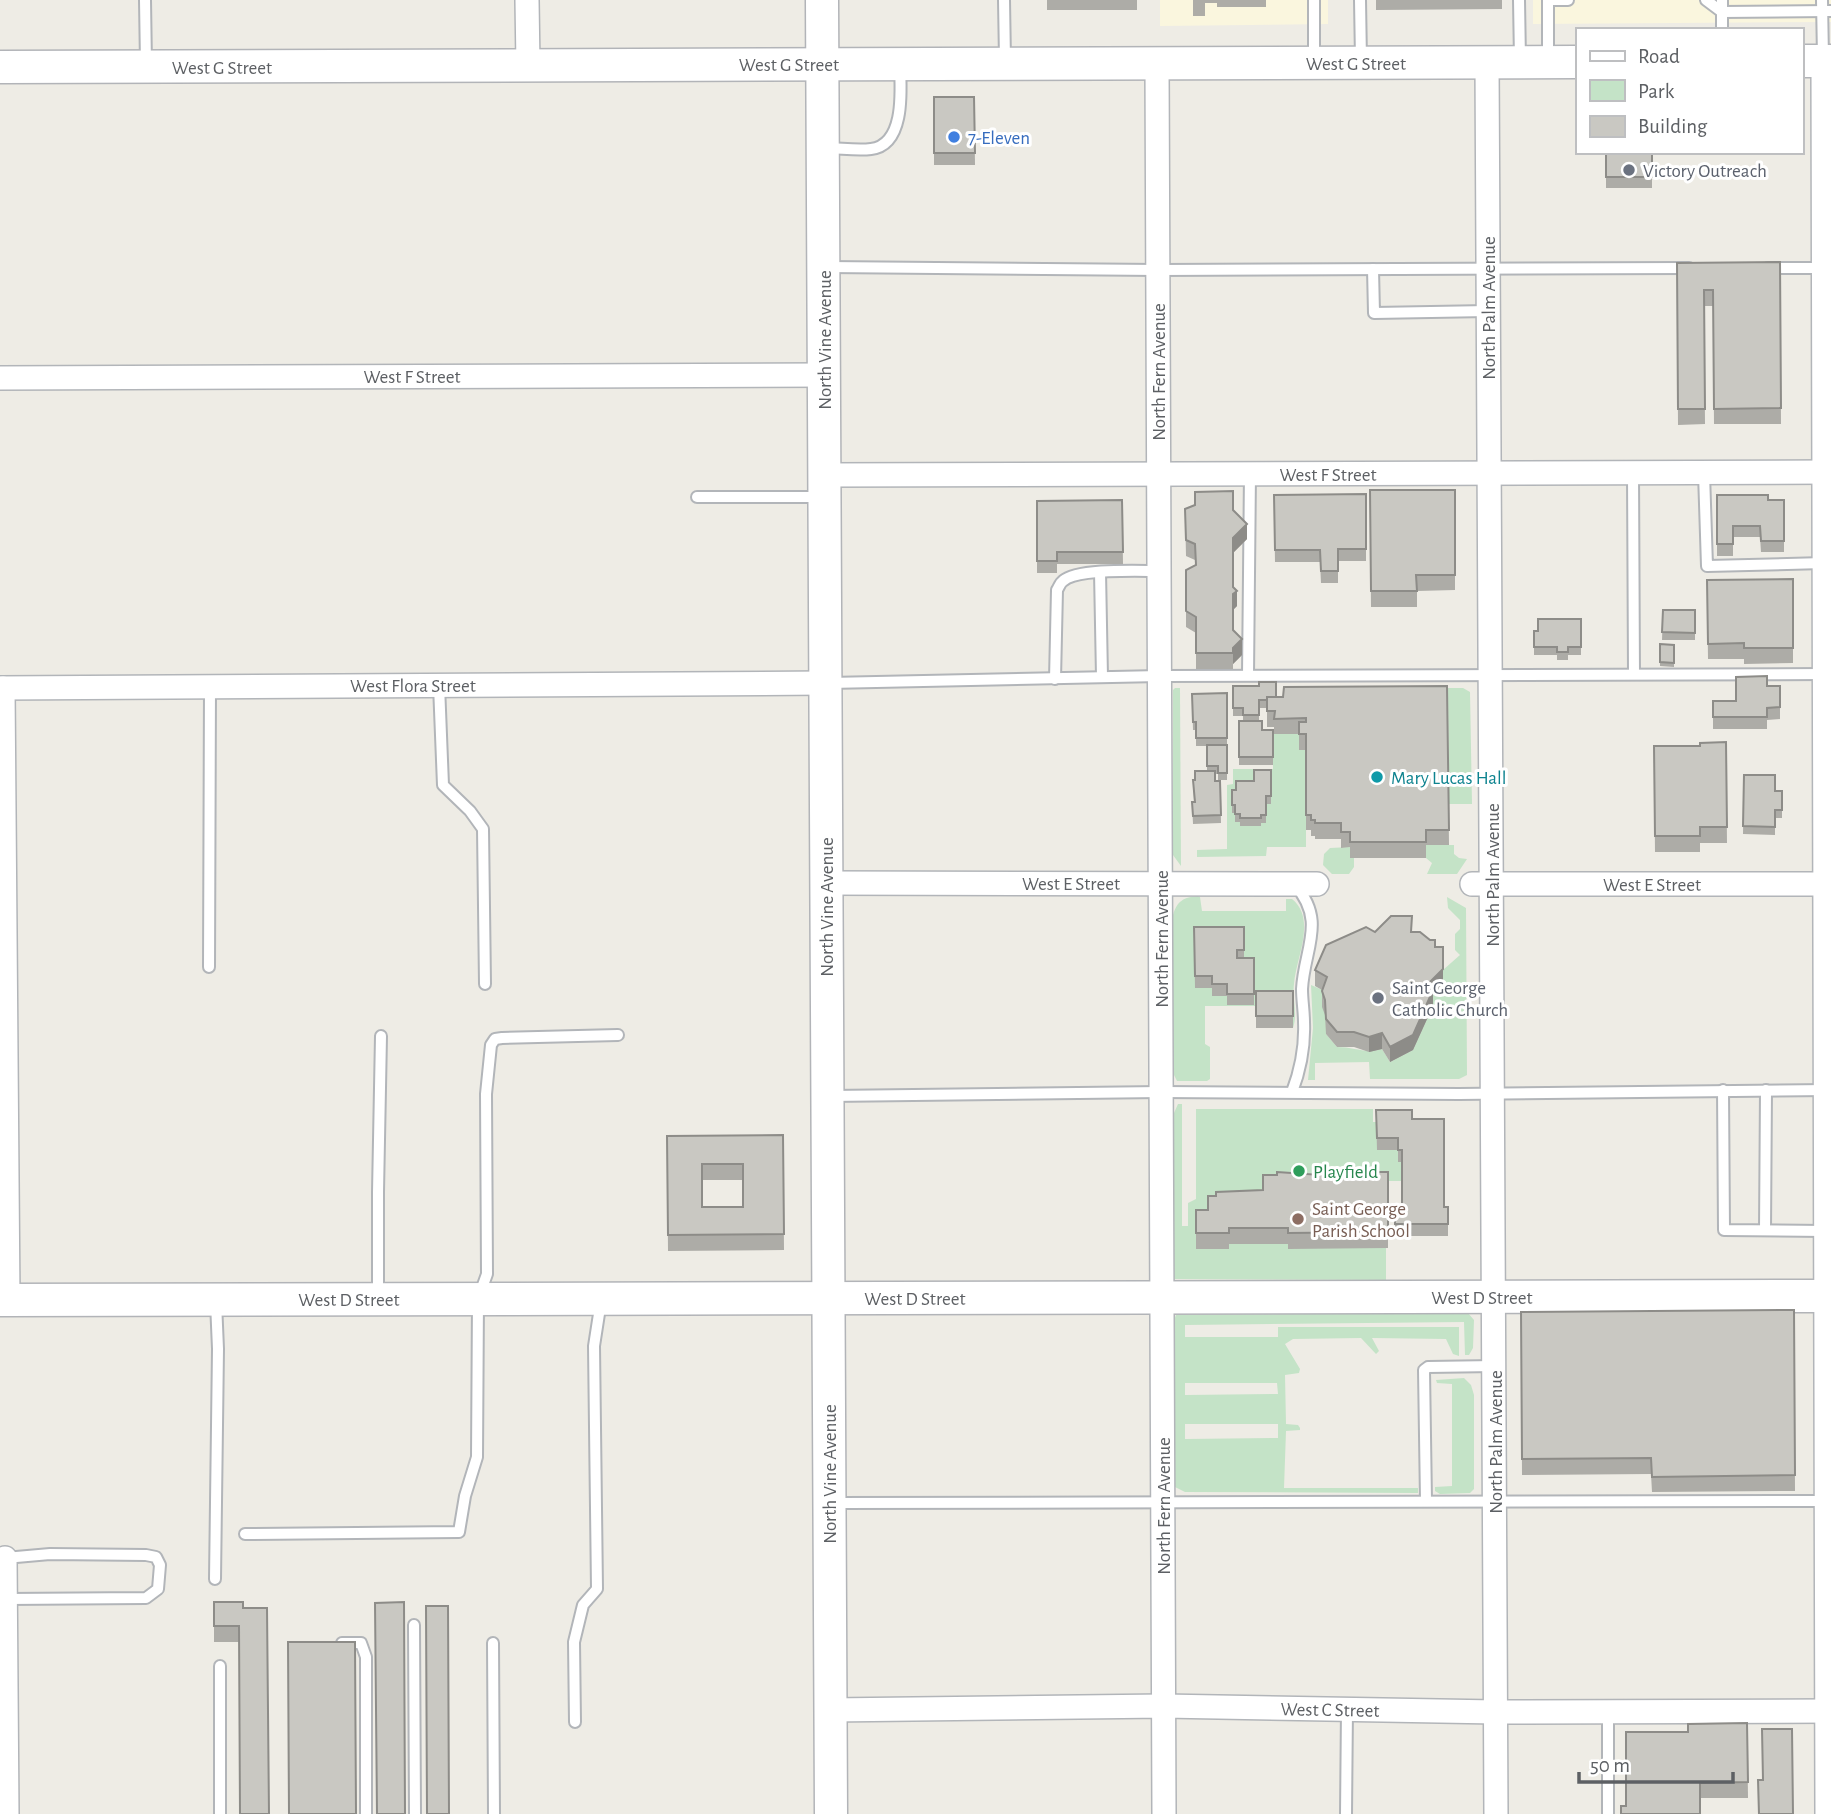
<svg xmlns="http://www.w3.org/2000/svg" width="1831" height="1814" font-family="'Alegreya Sans',sans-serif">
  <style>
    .commercial { fill: #faf6de }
    .green { fill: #c4e3c7; fill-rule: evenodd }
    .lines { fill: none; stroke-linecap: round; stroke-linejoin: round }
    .lane-casing { stroke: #b2b5b9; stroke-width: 14 }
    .street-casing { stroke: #b2b5b9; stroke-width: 26 }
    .secondary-casing { stroke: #b2b4b8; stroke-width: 35 }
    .lane { stroke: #fff; stroke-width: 10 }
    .street { stroke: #fff; stroke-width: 23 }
    .secondary { stroke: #fff; stroke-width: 32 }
    .wall { fill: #adaca7; fill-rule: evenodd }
    .shaded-wall { fill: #8d8c88 }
    .building { fill: #c9c8c2; stroke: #8d8c88; stroke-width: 2; fill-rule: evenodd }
    .shop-dot { fill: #3f7fe0; stroke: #fff; stroke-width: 2.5 }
    .worship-dot { fill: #6b7280; stroke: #fff; stroke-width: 2.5 }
    .culture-dot { fill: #0f9aa8; stroke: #fff; stroke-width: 2.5 }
    .leisure-dot { fill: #2e9e5b; stroke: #fff; stroke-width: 2.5 }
    .education-dot { fill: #8d6e63; stroke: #fff; stroke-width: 2.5 }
    .labels { text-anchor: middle; stroke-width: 6; stroke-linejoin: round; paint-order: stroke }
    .street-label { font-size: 19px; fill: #5d6064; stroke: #fff }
    .shop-label { font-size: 19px; fill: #366cbe; stroke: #fff; text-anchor: start }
    .worship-label { font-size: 19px; fill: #5b616d; stroke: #fff; text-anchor: start }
    .culture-label { font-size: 19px; fill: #0d838f; stroke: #fff; text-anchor: start }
    .leisure-label { font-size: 19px; fill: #27864d; stroke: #fff; text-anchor: start }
    .education-label { font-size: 19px; fill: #785e54; stroke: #fff; text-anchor: start }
  </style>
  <rect width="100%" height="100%" fill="#eeece5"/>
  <g class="commercial">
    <path d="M1160 0H1328V24L1160 26Z"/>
    <path d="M1533 0H1831V22L1533 24Z"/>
  </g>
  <g class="green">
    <path d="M1175 688H1180L1181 866 1173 855V690Z"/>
    <path d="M1448 688H1463L1470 692 1472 804H1449Z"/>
    <path d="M1273 734H1306L1299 738V750H1306V847H1267L1266 856 1197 857V850L1227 849V785L1233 784V769H1273Z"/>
    <path d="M1426 845H1454V854L1459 858 1467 859 1457 874H1427L1432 863 1426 858Z"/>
    <path d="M1350 847V858H1354V867L1349 874H1332L1323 865 1324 854 1330 848Z"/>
    <path d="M1198 896 1200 897 1202 911H1286V899H1292C1317 919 1296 958 1294 984 1292 999 1298 1014 1293 1028H1256V1006H1205V1044L1210 1047V1079L1207 1081H1177L1173 1073V915C1177 901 1184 897 1198 896Z"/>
    <path d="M1447 897 1466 908 1467 1075 1459 1079H1370L1369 1062 1315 1063V1080H1308L1313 1028 1311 985 1327 992 1326 1034 1337 1047C1355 1047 1365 1054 1382 1049L1390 1062 1413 1050 1433 1006 1429 999 1443 985V970L1460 955 1455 950V934L1460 929V920L1448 908Z"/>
    <path d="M1178 1104H1182V1226H1188V1203L1196 1199V1109H1373V1122H1376L1398 1150V1161L1402 1162V1181H1322L1196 1249H1229V1244H1288V1248H1386V1280L1173 1279 1174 1113Z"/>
    <path d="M1468 1313 1474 1320 1473 1348 1469 1355H1465L1464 1322 1185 1325V1337H1278V1327H1459V1356L1453 1354 1446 1339 1372 1338 1379 1351 1376 1354 1361 1338 1293 1339 1285 1344 1300 1369 1299 1373 1285 1375 1286 1424 1298 1425 1300 1428V1430L1286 1431 1284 1488H1418V1493L1185 1492 1175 1487 1174 1320 1176 1315ZM1185 1383H1277L1278 1394 1185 1395ZM1185 1424H1278V1438L1185 1439Z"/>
    <path d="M1464 1378 1471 1385 1474 1395V1489L1470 1493 1440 1494 1435 1491V1487L1452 1486V1384L1437 1383 1436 1380Z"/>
  </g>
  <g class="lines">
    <g class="lane-casing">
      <g id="lane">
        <path d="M145 0 146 64"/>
        <path d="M1004 0 1005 60"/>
        <path d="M1314 0V60"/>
        <path d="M1360 0 1361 60"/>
        <path d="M1519 0 1520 60"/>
        <path d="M1548 0V60"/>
        <path d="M1548 0H1568"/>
        <path d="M1706 0 1722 12 1831 11"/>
        <path d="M1722 0V30"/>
        <path d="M1822 0 1823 58"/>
        <path d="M826 148C840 148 857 151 871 149 905 145 901 91 900 67"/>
        <path d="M827 267 1158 270 1689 268"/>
        <path d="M1768 268H1825"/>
        <path d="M1373 269 1374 313 1488 311"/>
        <path d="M1633 473 1634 674"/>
        <path d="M1704 473 1707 566 1824 563"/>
        <path d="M697 497H823"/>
        <path d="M1100 572 1102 677"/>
        <path d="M1248 675 1250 473"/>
        <path d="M1055 679 1057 590C1059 587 1060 583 1063 581 1077 568 1139 571 1159 571"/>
        <path d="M829 683 1160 676 1827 674"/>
        <path d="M439 685 443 785 470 811 483 829 485 984"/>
        <path d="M209 967 210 687"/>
        <path d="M1723 1090 1724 1230 1825 1231"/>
        <path d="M1292 1092C1300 1071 1305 1045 1304 1022 1304 1011 1302 1000 1302 989 1304 949 1327 921 1295 885"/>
        <path d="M830 1096 1161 1092 1459 1094 1829 1090"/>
        <path d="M1765 1230 1766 1090"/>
        <path d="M378 1296V1192L381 1036"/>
        <path d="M1426 1501 1424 1370 1428 1367 1495 1366"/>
        <path d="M832 1503 1827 1501"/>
        <path d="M245 1534 459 1532 465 1496 477 1457 478 1299 487 1274 486 1094 491 1045 495 1039 502 1038 618 1035"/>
        <path d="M5 1558 50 1554 146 1555 156 1557 160 1565 158 1589 146 1598 6 1599"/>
        <path d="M215 1579 218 1349 216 1302"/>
        <path d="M414 1625 415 1814"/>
        <path d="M342 1643H361L366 1657V1814"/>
        <path d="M493 1643 494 1814"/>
        <path d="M220 1666V1814"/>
        <path d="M1608 1711V1814"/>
        <path d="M575 1722 574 1642 583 1605 597 1589 594 1346 601 1301"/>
        <path d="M1346 1814 1347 1709"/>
      </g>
    </g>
    <g class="street-casing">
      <g id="street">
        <path d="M527 0 528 65"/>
        <path d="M1823 61 1827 1814"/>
        <path d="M1487 62 1496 1814"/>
        <path d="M1157 64 1164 1814"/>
        <path d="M0 378 825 375"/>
        <path d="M826 475 1831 472"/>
        <path d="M0 688 826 683"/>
        <path d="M3 688 8 1300"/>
        <path d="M826 883 1317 884"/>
        <path d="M1472 884H1831"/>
        <path d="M5 1558 7 1814"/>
        <path d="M830 1710 1164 1706 1496 1712 1831 1711"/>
      </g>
    </g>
    <g class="secondary-casing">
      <g id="secondary">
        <path d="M822 0 831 1814"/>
        <path d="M1801 61H1831"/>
        <path d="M0 67 1577 62"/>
        <path d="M0 1300 1831 1296"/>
      </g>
    </g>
    <use href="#lane" class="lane"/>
    <use href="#street" class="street"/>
    <use href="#secondary" class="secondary"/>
  </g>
  <g class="wall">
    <rect x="1047" y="0" width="90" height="10"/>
    <path d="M1193 0H1266V7H1217V3H1205V16H1193Z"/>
    <path d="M1376 0H1502V9L1376 10Z"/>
    <path d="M934 97H974L975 165H934Z"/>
    <rect x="1606" y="152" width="46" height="36"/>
    <path d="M1780 262 1781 424H1714L1713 306H1704L1705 424 1678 425 1677 263Z"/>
    <path d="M1370 490H1455V590L1417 591V607H1371Z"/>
    <path d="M1366 494V561H1338V583H1321L1320 562H1275L1274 495Z"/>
    <path d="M1717 495 1768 500H1784V552H1761L1760 537H1733V556H1717Z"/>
    <path d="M1122 500 1123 564H1057V573H1037V501Z"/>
    <path d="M1185 509 1233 510 1247 539 1233 553V587L1237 606 1233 610V630L1242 655 1233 664V669H1196V633L1186 627V570L1196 565 1195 560 1186 556Z"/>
    <path d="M1793 579V663L1744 664V659H1708L1707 580Z"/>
    <path d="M1663 610H1695V640H1662Z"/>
    <path d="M1581 619V655H1568V660H1557V655H1534V631H1538Z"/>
    <path d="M1660 644 1674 645V667L1660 666Z"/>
    <path d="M1233 686 1276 697 1447 686 1449 845H1426V858H1350V847L1341 848V839H1315V836H1311V830H1306V750H1299V734H1274V727H1267V708H1259V721L1262 730H1273V765H1239V721H1243V716H1233Z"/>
    <path d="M1767 686H1780V719L1767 720V729H1713V701H1736Z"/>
    <path d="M1227 693V780H1218V774H1215V781H1220L1221 823 1193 824 1192 802H1194L1193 780H1195L1207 771V746H1196V730H1193L1192 694Z"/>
    <path d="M1726 742 1727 843H1700V852H1655L1654 746H1700Z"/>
    <path d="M1271 770V804H1266V823H1261V826H1240V822H1235V813H1232V790H1236L1254 781Z"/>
    <path d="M1744 775 1775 791H1782V818H1775V835L1743 834Z"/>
    <path d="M1194 927H1244V958H1254V1005H1227V996H1212V988H1195Z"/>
    <path d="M1375 932H1412L1435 947 1443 985 1433 995V1006L1413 1050 1390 1062 1382 1049 1369 1052 1354 1047H1337L1326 1034 1325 1015 1322 1007V990L1315 986V970Z"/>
    <rect x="1256" y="991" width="37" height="37"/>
    <path d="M1376 1110 1412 1119 1444 1207H1448V1236H1395V1205H1402V1162H1398V1150H1377Z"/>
    <path d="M783 1135 784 1250 668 1251 667 1136ZM702 1180H743V1207H702Z"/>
    <path d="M1388 1172V1248L1288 1249V1244H1229V1249H1196V1210H1208L1216 1196 1263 1190 1320 1175Z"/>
    <path d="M1794 1310 1795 1491 1652 1492 1651 1474 1522 1475 1521 1312Z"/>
    <path d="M214 1602 243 1608 239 1642H214Z"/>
    <path d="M1747 1723 1748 1798H1700L1688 1732Z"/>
  </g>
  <g class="shaded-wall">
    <path d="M1247 524V539L1233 553V538Z"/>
    <path d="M1237 591V606L1233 610V594Z"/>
    <path d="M1242 639V655L1233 664V648Z"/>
    <path d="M1443 969V985L1433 995V1006L1413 1050 1390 1062V1047L1429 983Z"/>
    <path d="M1382 1033V1049L1369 1052V1037Z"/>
  </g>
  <g class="building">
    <path d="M934 97H974L975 153H934Z"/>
    <rect x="1606" y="152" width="46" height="25"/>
    <path d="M1780 262 1781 408 1714 409 1713 290H1704L1705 409H1678L1677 263Z"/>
    <path d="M1370 490H1455V575H1416L1417 591H1371Z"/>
    <path d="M1233 491V510L1247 524 1233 538V587L1237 591 1233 594V630L1242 639 1233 648V653H1196V617L1186 611V570L1196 565 1195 544 1186 540 1185 509 1195 505V492Z"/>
    <path d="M1366 494V549H1338V571H1321L1320 550H1275L1274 495Z"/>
    <path d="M1717 495H1768V500H1784V541H1761L1760 526H1733V544H1717Z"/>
    <path d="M1122 500 1123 552H1057V561H1037V501Z"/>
    <path d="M1793 579V648H1744V643L1708 644 1707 580Z"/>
    <path d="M1663 610H1695V633L1662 632Z"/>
    <path d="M1538 619H1581V647H1568V652H1557V647H1534V631H1538Z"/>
    <path d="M1660 644 1674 645V663L1660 662Z"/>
    <path d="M1767 676V686H1780V707L1767 708V717H1713V701H1736V677Z"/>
    <path d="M1259 682H1276V697H1267V700H1259V715H1243V708H1233V686H1259Z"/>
    <path d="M1447 686 1449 830H1426V842H1350V832H1341V823H1315V820H1311V815H1306V734H1299V722H1306V718L1274 719 1275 711H1267V697H1283L1284 687Z"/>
    <path d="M1227 693V738H1196V722H1193L1192 694Z"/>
    <path d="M1239 721H1262V730H1273V757H1239Z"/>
    <path d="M1726 742 1727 827H1700V836H1655L1654 746H1700V743Z"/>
    <path d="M1207 745H1227V773H1218V766H1207Z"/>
    <path d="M1254 770H1271V796H1266V815H1261V818H1240V814H1235V805H1232V790H1236V781H1254Z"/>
    <path d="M1195 771H1215V781H1220L1221 815 1193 816 1192 802H1195L1193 780H1195Z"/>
    <path d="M1744 775H1775V791H1782V810H1775V827L1743 826Z"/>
    <path d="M1391 916H1412L1411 932H1420L1430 940H1435V947H1443V969L1429 983 1433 990 1413 1035 1390 1047 1382 1033 1369 1037 1354 1032H1337L1326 1019 1325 1000 1322 991 1327 977 1315 970 1326 945 1366 927 1375 932Z"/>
    <path d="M1194 927H1244V950H1237V958H1254V994H1227V984H1212V976H1195Z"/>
    <rect x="1256" y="991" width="37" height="25"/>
    <path d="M1376 1110H1412V1119H1444V1207H1448V1224H1395V1205H1402V1150H1398V1138H1377Z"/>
    <path d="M783 1135 784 1234 668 1235 667 1136ZM702 1164H743V1207H702Z"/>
    <path d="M1277 1172 1320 1175V1172H1388V1232L1288 1233V1228H1229V1233H1196V1210H1208V1196H1216V1192L1263 1190V1175H1277Z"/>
    <path d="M1794 1310 1795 1475 1652 1477 1651 1458 1522 1459 1521 1312Z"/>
    <path d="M214 1602H243V1608H267L269 1814H240L239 1626H214Z"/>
    <path d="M404 1602 405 1814H377L375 1603Z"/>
    <path d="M426 1606H448L449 1814H427Z"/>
    <path d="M288 1642H355L356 1814H289Z"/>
    <path d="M1747 1723 1748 1782 1700 1783V1814H1621V1806H1626V1732H1688V1724Z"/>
    <path d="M1762 1729H1792L1793 1814H1759L1758 1780H1763Z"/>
  </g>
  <circle class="shop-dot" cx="954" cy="137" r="7"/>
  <g class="worship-dot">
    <circle cx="1629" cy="170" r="7"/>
    <circle cx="1378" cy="998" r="7"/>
  </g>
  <circle class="culture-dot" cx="1377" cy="777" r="7"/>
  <circle class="leisure-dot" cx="1299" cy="1171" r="7"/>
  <circle class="education-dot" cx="1298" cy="1219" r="7"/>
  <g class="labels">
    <g class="street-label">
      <text x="1356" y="70">West G Street</text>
      <text x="789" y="71">West G Street</text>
      <text x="222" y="74">West G Street</text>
      <text transform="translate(1488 308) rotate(-90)" y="7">North Palm Avenue</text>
      <text transform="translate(824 340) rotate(-90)" y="7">North Vine Avenue</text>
      <text transform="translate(1158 372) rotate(-90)" y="7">North Fern Avenue</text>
      <text x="412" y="383">West F Street</text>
      <text x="1328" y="481">West F Street</text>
      <text x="413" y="692">West Flora Street</text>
      <text transform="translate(1492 875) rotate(-90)" y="7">North Palm Avenue</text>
      <text x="1071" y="890">West E Street</text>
      <text x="1652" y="891">West E Street</text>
      <text transform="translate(826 907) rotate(-90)" y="7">North Vine Avenue</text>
      <text transform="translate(1161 939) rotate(-90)" y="7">North Fern Avenue</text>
      <text x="1482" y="1304">West D Street</text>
      <text x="915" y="1305">West D Street</text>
      <text x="349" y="1306">West D Street</text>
      <text transform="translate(1495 1442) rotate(-90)" y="7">North Palm Avenue</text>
      <text transform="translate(829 1474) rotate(-90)" y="7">North Vine Avenue</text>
      <text transform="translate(1163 1506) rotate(-90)" y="7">North Fern Avenue</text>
      <text transform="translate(1330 1709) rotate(1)" y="7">West C Street</text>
    </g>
    <g class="shop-label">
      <text x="968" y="144">7-Eleven</text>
    </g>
    <g class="worship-label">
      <text x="1643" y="177">Victory Outreach</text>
      <text x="1392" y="994">Saint George<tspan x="1392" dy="22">Catholic Church</tspan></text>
    </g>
    <g class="culture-label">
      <text x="1391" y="784">Mary Lucas Hall</text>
    </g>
    <g class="leisure-label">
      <text x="1313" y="1178">Playfield</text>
    </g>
    <g class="education-label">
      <text x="1312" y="1215">Saint George<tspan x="1312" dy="22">Parish School</tspan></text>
    </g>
  </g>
  <rect x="1576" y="28" width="228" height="126" fill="#ffffff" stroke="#bebfc1" stroke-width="2"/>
  <rect x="1590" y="51" width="35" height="10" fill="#ffffff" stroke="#bebfc1" stroke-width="2"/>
  <text x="1638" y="63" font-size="21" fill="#5d6064">Road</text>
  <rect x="1590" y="80" width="35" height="21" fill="#c4e3c7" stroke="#bebfc1" stroke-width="2"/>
  <text x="1638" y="98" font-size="21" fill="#5d6064">Park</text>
  <rect x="1590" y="116" width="35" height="21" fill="#c9c8c2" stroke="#bebfc1" stroke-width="2"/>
  <text x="1638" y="133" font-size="21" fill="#5d6064">Building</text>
  <path d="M1579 1772v10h154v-10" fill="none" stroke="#5d6064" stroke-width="3.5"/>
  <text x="1590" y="1772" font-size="21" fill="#5d6064" stroke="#ffffff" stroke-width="5" paint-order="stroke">50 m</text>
</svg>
